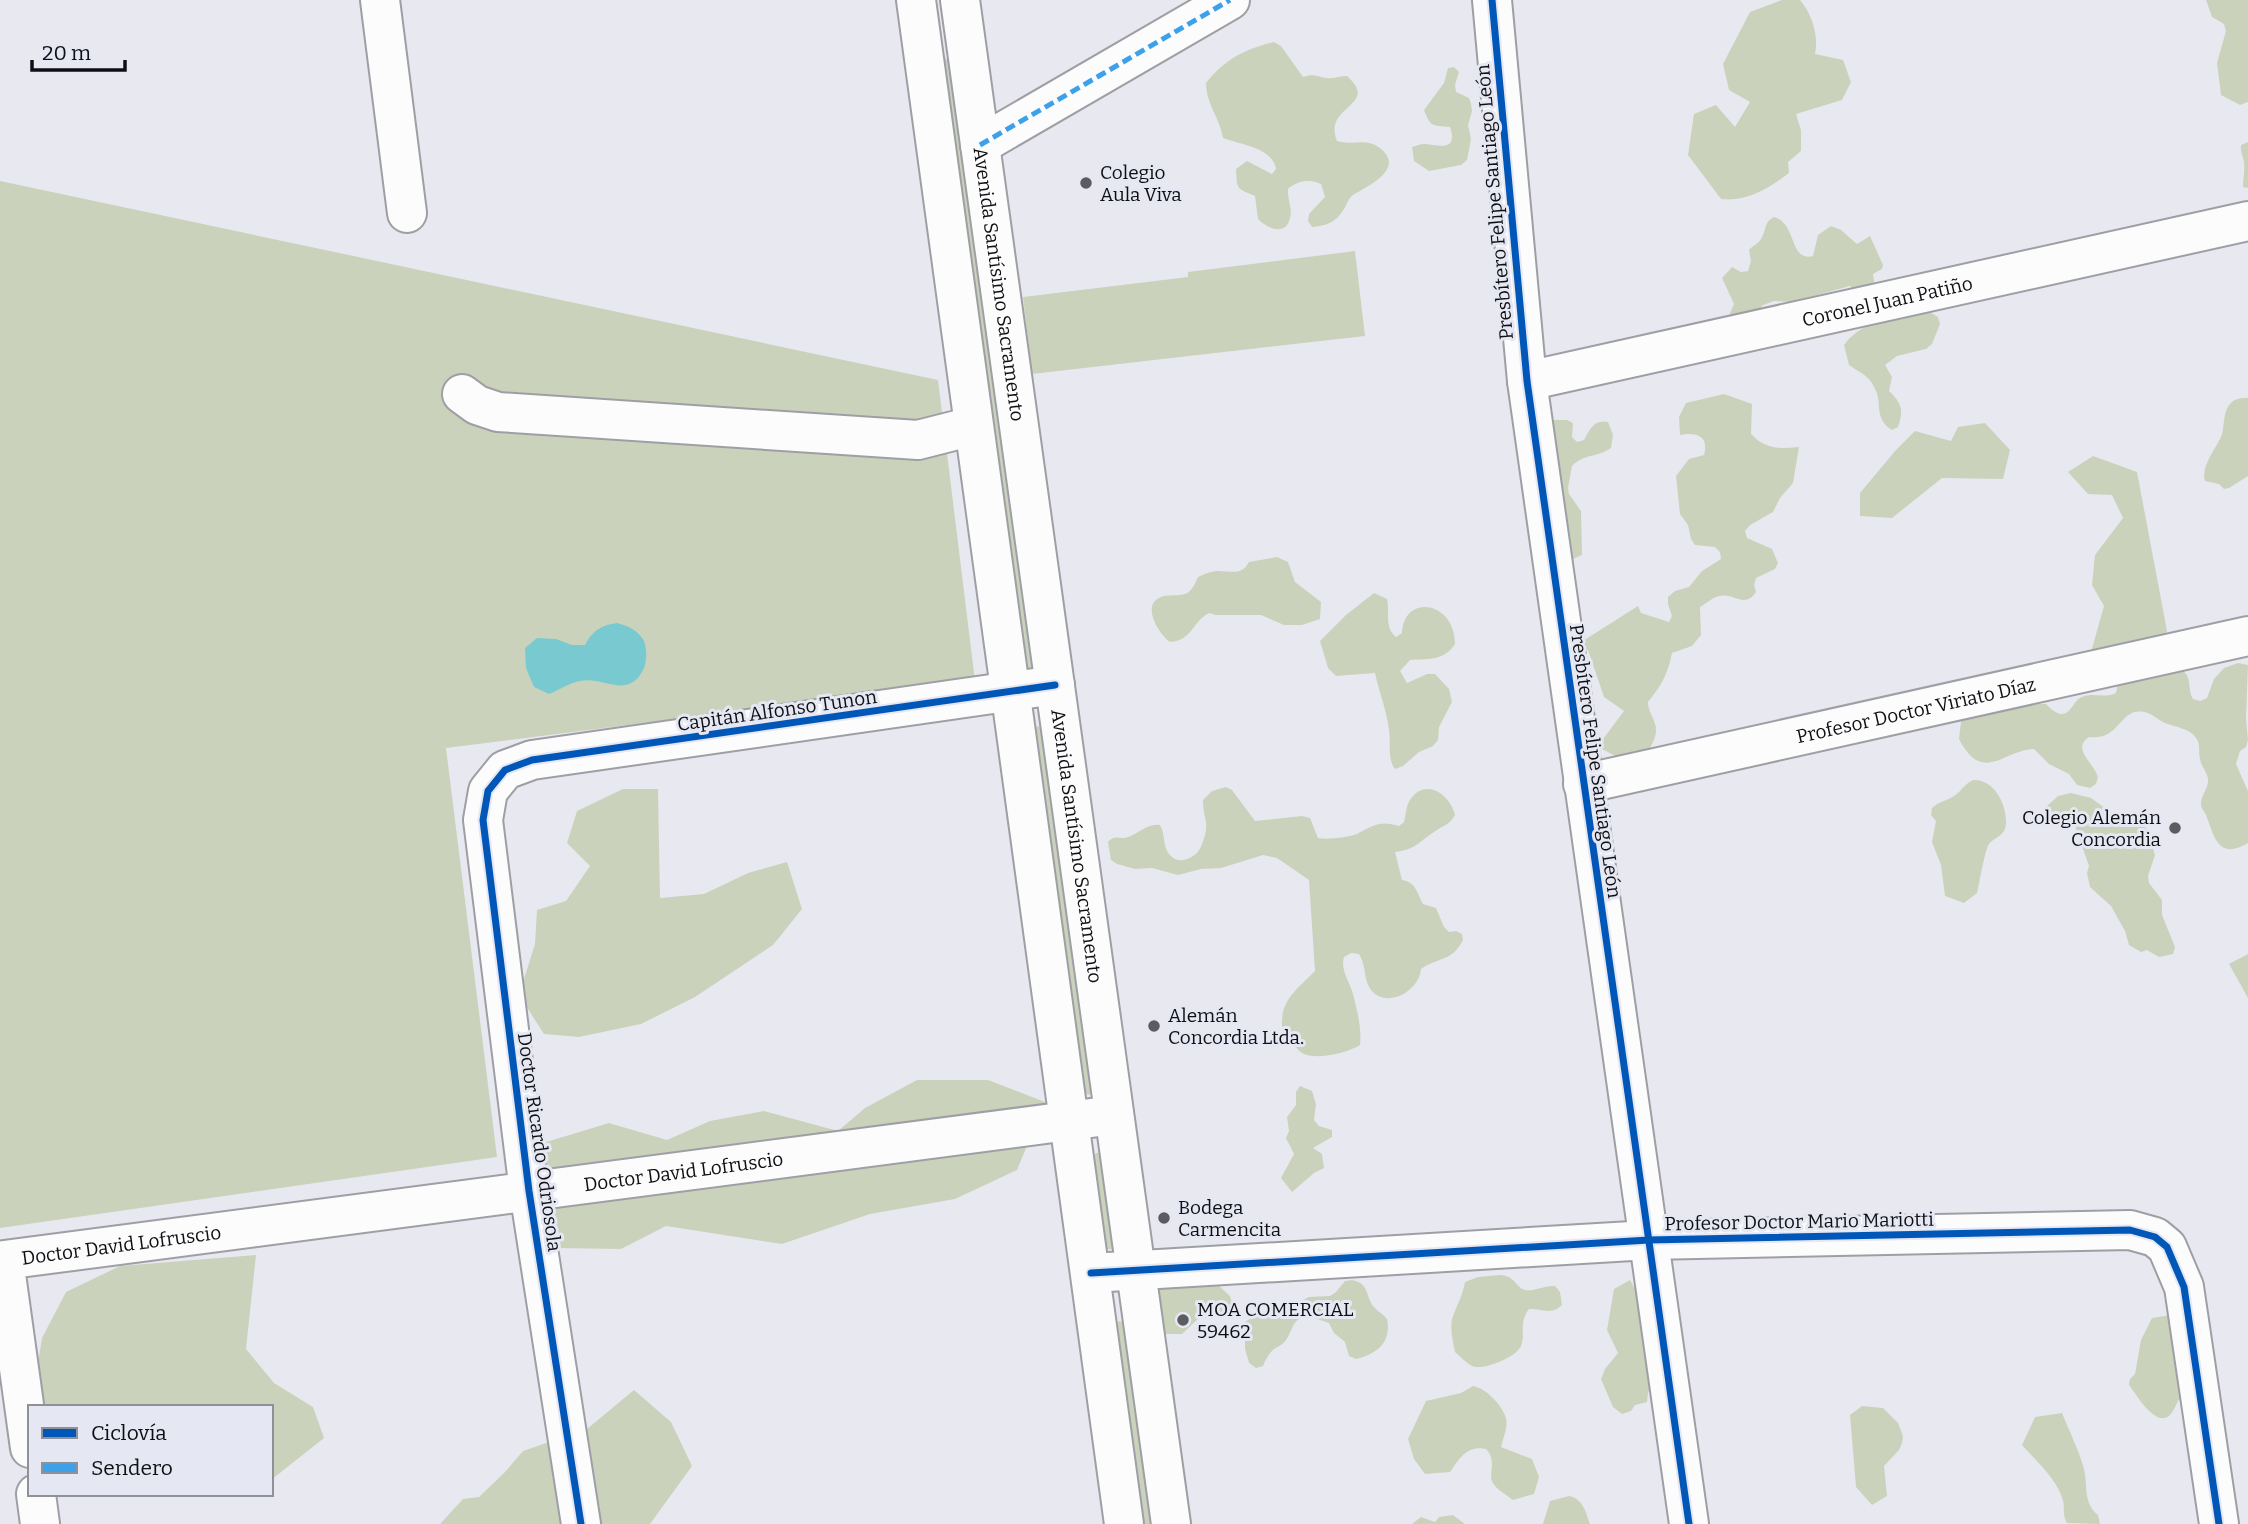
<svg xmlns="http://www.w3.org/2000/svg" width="2248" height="1524" font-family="Bitter,serif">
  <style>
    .green { fill: #cbd2bc }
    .water { fill: #79cad0 }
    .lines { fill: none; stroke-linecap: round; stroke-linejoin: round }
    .minor-casing { stroke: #9e9fa4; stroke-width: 42 }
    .major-casing { stroke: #9e9fa4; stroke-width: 42 }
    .minor { stroke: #fcfcfd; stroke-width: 38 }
    .major { stroke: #fcfcfd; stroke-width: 38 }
    .quiet { stroke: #3da1ea; stroke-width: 5; stroke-dasharray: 10 5; stroke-linecap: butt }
    .cycleway-casing { stroke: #e5e7f3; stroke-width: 11 }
    .cycleway { stroke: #0057b8; stroke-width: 7 }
    .poi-dot { fill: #5b5b60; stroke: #e5e7f3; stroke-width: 2.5 }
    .labels { text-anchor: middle; stroke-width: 6; stroke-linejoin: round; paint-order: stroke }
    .poi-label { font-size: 19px; fill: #0f0f13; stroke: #e5e7f3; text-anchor: start }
    .street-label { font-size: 19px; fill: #0f0f13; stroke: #e5e7f3 }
  </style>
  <rect width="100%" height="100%" fill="#e8e9f0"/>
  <g class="green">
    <path d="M1782 0H1800C1812 14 1819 36 1815 54L1843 60 1851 82 1842 100 1796 114 1801 130V151L1788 162 1789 173C1769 188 1748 202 1721 199L1688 155 1694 114 1716 105 1735 127 1750 102 1729 90 1723 64 1750 12Z"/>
    <path d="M2206 0H2248V102L2240 105 2221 95 2217 63 2226 31 2224 24 2212 17Z"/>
    <path d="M1274 42 1281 46 1303 77C1314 73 1317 77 1327 78 1334 79 1340 76 1347 76 1381 106 1322 105 1337 141 1352 146 1365 137 1380 148 1406 169 1368 186 1353 195 1348 199 1347 204 1344 209 1336 222 1327 226 1312 227L1308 221 1309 214 1325 197 1321 184C1310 179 1298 180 1288 189 1287 199 1293 209 1290 218 1286 237 1266 228 1258 219L1255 196C1237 188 1237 191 1236 169L1247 161 1272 174 1276 169C1272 147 1241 145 1223 138 1220 118 1206 104 1206 83 1225 59 1245 49 1274 42Z"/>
    <path d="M945 58 949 61 1033 664 1030 668H1025L942 59Z"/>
    <path d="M1454 67 1459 72 1455 85 1456 92 1469 98 1471 104 1472 111 1468 125 1471 139 1467 160 1461 165 1429 171 1414 161 1412 147C1416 146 1420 144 1424 144 1435 144 1459 154 1450 127 1432 125 1431 128 1424 110L1444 83 1448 68Z"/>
    <path d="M2248 142V188L2243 187C2243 179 2245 171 2244 162 2243 156 2240 151 2241 145Z"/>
    <path d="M0 181 938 380 975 681 446 748 497 1157 0 1228Z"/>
    <path d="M1774 217C1797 223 1789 262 1813 256L1818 235 1831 226 1841 230 1857 244 1870 236 1883 265 1882 269 1873 274 1875 288 1853 289 1850 286 1792 302 1774 301 1763 305 1758 311 1731 319 1730 313 1734 304 1722 278 1732 267 1741 272 1748 271 1751 261 1749 250C1753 245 1760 243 1762 237 1767 228 1764 222 1774 217Z"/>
    <path d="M1355 251 1365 336 1032 374 1023 297 1188 277V272Z"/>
    <path d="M1926 310 1938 317 1940 324 1932 344 1926 349 1897 356 1885 365 1892 377 1889 391C1902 403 1904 411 1898 427L1892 430C1874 419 1882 404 1876 391 1869 374 1861 374 1849 365L1844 345C1862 320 1897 316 1926 310Z"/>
    <path d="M1724 394 1752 404 1751 434C1765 449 1779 449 1799 447L1793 483 1780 498 1773 512 1750 525 1745 531 1747 538 1772 549 1778 563 1775 569 1756 578 1754 585 1756 592C1745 609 1734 593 1720 596 1713 597 1707 603 1700 607L1701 635 1692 646 1672 653C1668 674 1661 686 1648 702 1648 711 1653 716 1655 724 1659 735 1651 746 1645 756L1619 758 1602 749 1600 743 1624 711 1604 697 1588 650 1578 644 1638 606 1641 613 1669 622 1672 616 1668 604V597L1675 591 1689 587 1702 571 1721 559 1720 552 1715 547 1695 545 1691 539 1688 525 1680 514 1676 476 1689 459 1704 455C1709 436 1697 432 1680 435L1679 417 1686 403Z"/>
    <path d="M2248 398V476L2229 488 2224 489 2219 484 2205 481C2201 467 2214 451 2220 439 2226 429 2221 411 2232 402 2236 398 2243 398 2248 398Z"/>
    <path d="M1553 420H1567L1573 423 1572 437 1577 442 1584 440C1590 429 1594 419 1608 422L1613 435 1611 448C1599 457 1583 454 1572 466L1568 488 1569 494 1581 511 1582 555 1566 562 1547 421Z"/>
    <path d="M1985 423 2010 450 2003 479 1942 478 1892 518 1860 516V493L1896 450 1915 431 1951 441 1958 427Z"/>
    <path d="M2093 456 2137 472 2167 631 2154 652H2091L2104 606 2092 585 2095 555 2123 518 2112 495 2088 494 2068 472Z"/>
    <path d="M1277 557 1288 562 1295 582 1321 602 1320 619 1302 625H1284L1261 615H1216L1209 613C1190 624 1193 640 1170 642 1160 635 1143 609 1157 599 1166 593 1176 597 1185 594 1192 592 1195 583 1198 577 1204 574 1209 572 1216 571 1230 570 1241 577 1249 562Z"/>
    <path d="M1374 593 1387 599C1390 613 1384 628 1396 637L1402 633C1404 593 1455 601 1455 644 1444 661 1428 659 1410 660L1400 671 1407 683 1427 674H1435L1449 689 1452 702 1439 727 1438 740 1433 746 1419 752 1403 766 1395 769C1387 759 1391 743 1389 730 1387 711 1379 692 1375 673L1336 676 1328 668 1320 641 1346 615Z"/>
    <path d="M2238 663 2248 665 2246 719 2248 740 2246 747 2240 751 2236 764 2248 791V843C2218 861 2214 836 2206 815 2204 811 2201 808 2201 805 2200 796 2209 788 2208 779 2207 772 2201 766 2200 759 2198 751 2201 745 2196 738 2190 728 2173 727 2163 722 2157 719 2151 713 2144 712 2119 707 2121 741 2089 737 2071 749 2094 763 2098 777L2096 784 2090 788 2077 785 2069 774 2049 764 2034 749C2003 750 1983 785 1959 739L1961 722 1968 713 2026 700 2032 704H2046C2050 708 2055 713 2061 714 2072 714 2073 700 2082 697 2094 692 2105 699 2116 693L2118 682 2181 669C2193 677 2187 689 2193 699L2200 701 2207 698 2214 679 2224 668Z"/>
    <path d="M1038 726 1041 728 1093 1090 1089 1095 1083 1092 1033 729Z"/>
    <path d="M1973 780C1994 779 2007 804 2006 824 2005 836 1995 837 1989 844 1985 849 1979 885 1977 893L1964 903 1945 896 1941 865 1932 842 1936 821 1931 815 1932 808C1938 802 1946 801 1954 796 1961 792 1964 784 1973 780Z"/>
    <path d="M1226 787 1232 790 1255 821 1302 816 1310 818 1318 838C1326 840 1350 837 1357 834 1373 825 1381 820 1399 826L1404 822C1406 814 1406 806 1410 800 1425 777 1450 794 1455 815 1449 826 1443 825 1434 832 1417 843 1417 849 1395 852L1402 880C1416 882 1417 893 1423 904L1436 908 1444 927 1449 932 1456 931 1462 934 1463 940C1452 962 1438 957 1421 969 1419 992 1386 1009 1371 990 1363 980 1367 967 1359 954L1351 953 1344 957C1340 970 1350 982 1353 994 1357 1010 1362 1029 1360 1045 1347 1053 1318 1060 1304 1054 1299 1052 1295 1046 1292 1042L1284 1044C1277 1003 1288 998 1315 971L1309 880 1277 858 1263 855 1221 868 1201 869 1178 875 1152 868 1135 869 1117 864 1111 860 1108 842C1115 834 1119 840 1128 837 1140 833 1147 823 1160 825 1166 835 1162 848 1171 856 1176 861 1181 861 1187 859 1195 856 1199 852 1202 844 1211 821 1203 822 1203 800L1212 791Z"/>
    <path d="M623 789H658L660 898 704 894 748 873 787 862 802 909 773 945 695 997 641 1024 579 1037 544 1034 519 995 535 944 537 910 566 901 590 866 567 843 577 811Z"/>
    <path d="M2071 793 2091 798 2116 816H2131L2147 829 2155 855 2148 876 2149 883 2162 900V915L2175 947 2173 954 2159 957 2147 950 2141 952 2129 945 2125 931 2111 906 2090 887 2087 873 2089 866 2075 826C2064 819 2050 820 2047 806L2058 796Z"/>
    <path d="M2248 954V998L2229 964Z"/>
    <path d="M917 1080H988L1045 1102 1017 1170 955 1199 870 1214 782 1244 666 1226 621 1249 554 1248 526 1188 543 1143 609 1123 667 1140 710 1121 764 1111 838 1131 865 1108Z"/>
    <path d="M1300 1086 1312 1091 1316 1104 1314 1120 1319 1126 1332 1130V1137L1313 1148 1322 1154 1324 1168 1314 1173 1292 1192 1281 1178 1294 1154 1286 1138 1289 1131 1287 1117 1296 1105V1092Z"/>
    <path d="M1096 1153H1100L1114 1249H1105L1093 1157Z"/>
    <path d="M256 1255 246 1349 274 1383 313 1407 324 1438 271 1480V1407H38L34 1387 42 1338 66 1292 120 1266Z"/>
    <path d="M1211 1268 1219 1286 1230 1296 1234 1309 1213 1317 1198 1319 1182 1334H1153L1154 1279Z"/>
    <path d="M1500 1275C1516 1276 1515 1287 1525 1290 1532 1292 1545 1285 1555 1286L1560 1292 1562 1305C1551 1316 1542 1308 1529 1309 1518 1324 1526 1334 1521 1346 1517 1357 1483 1371 1472 1366 1466 1363 1460 1356 1455 1352 1453 1341 1449 1327 1453 1316 1458 1302 1462 1298 1465 1282L1478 1277Z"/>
    <path d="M1352 1280C1369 1283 1365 1294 1373 1306 1377 1311 1383 1314 1387 1319 1392 1342 1377 1354 1356 1359L1349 1356 1345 1342 1334 1333 1329 1323 1308 1316C1291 1319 1294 1329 1286 1340 1282 1346 1277 1346 1272 1351 1268 1355 1265 1361 1263 1366L1256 1368 1249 1363 1245 1349V1322L1256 1315 1290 1306 1309 1297 1330 1296 1336 1292 1345 1281Z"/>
    <path d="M1630 1280 1643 1304 1654 1379 1648 1393 1647 1402 1635 1405 1631 1411 1622 1414 1613 1407 1601 1379 1605 1369 1618 1353 1607 1330 1614 1289Z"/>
    <path d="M2171 1315 2182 1396C2176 1402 2175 1410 2170 1415 2156 1429 2136 1394 2129 1385L2130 1379 2135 1374 2141 1340 2152 1318Z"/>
    <path d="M1119 1321 1124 1322 1153 1524H1144L1116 1324Z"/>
    <path d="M1473 1386C1486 1388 1502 1405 1506 1418 1508 1428 1503 1438 1501 1447L1532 1459 1539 1477 1534 1494 1513 1500C1507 1495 1499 1491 1495 1486 1485 1476 1499 1463 1486 1449 1467 1445 1460 1458 1450 1472L1425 1474 1414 1459 1408 1439 1426 1401 1461 1393Z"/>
    <path d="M634 1390 671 1422 692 1466 650 1524H440L463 1499 479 1497 505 1472 523 1451 587 1429Z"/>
    <path d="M1862 1406 1883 1408 1898 1423 1903 1436 1902 1443 1899 1450 1884 1466 1887 1496 1872 1505 1856 1487 1850 1415Z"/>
    <path d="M2062 1413C2069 1431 2079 1450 2084 1469 2088 1486 2083 1503 2098 1515L2100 1524 2067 1523C2062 1514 2065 1509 2063 1501 2058 1480 2036 1461 2022 1445L2035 1417Z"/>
    <path d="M1569 1496C1583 1498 1586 1513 1590 1524H1543L1550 1501Z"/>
    <path d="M1453 1515 1465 1524H1412L1421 1517 1435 1522 1439 1517Z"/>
  </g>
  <path class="water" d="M617 623C628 626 638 630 644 641 647 649 647 660 644 668 629 701 603 676 580 681 569 683 559 690 549 694L534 687 526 668 525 648 537 638 556 639 572 645H585C592 631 601 625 617 623Z"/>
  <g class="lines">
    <g class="minor-casing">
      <g id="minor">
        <path d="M380 0 407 213"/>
        <path d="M1492 0 1527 381 1689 1524"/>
        <path d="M980 145 1230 0"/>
        <path id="s1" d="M1527 381 2248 221"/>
        <path d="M462 394 477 405 498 412 918 440 973 426"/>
        <path id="s2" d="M1583 784 2248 636"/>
        <path d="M1091 1273 1649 1240 2130 1230 2155 1237 2167 1247 2184 1287 2219 1524"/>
        <path id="s3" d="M30 1448 4 1260 1114 1115"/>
        <path d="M36 1494 40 1524"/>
        <path d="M581 1524 529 1191 483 820 488 791 505 770 532 760 1055 685"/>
      </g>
    </g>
    <g class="major-casing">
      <g id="major">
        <path d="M916 0 1124 1524"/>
        <path id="s4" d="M960 0 1171 1524"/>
      </g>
    </g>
    <use href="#minor" class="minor"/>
    <use href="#major" class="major"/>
    <path class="quiet" d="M980 145 1230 0"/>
    <g class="cycleway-casing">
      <g id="cycleway">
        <path d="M1492 0 1527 381 1689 1524"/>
        <path d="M1091 1273 1649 1240 2130 1230 2155 1237 2167 1247 2184 1287 2219 1524"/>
        <path d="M581 1524 529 1191 483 820 488 791 505 770 532 760 1055 685"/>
      </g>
    </g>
    <use href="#cycleway" class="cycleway"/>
  </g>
  <g class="poi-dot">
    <circle cx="1086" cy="183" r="7"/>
    <circle cx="2175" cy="828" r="7"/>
    <circle cx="1154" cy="1026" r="7"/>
    <circle cx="1164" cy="1218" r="7"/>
    <circle cx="1183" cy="1320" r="7"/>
  </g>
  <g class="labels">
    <g class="poi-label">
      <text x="1100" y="179">Colegio<tspan x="1100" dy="22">Aula Viva</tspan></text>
      <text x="2161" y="824" text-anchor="end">Colegio Alemán<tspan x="2161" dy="22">Concordia</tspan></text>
      <text x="1168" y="1022">Alemán<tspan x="1168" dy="22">Concordia Ltda.</tspan></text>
      <text x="1178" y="1214">Bodega<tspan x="1178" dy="22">Carmencita</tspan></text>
      <text x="1197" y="1316">MOA COMERCIAL<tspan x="1197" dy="22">59462</tspan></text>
    </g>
    <g class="street-label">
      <text transform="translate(1494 202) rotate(-95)" y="7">Presbítero Felipe Santiago León</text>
      <text dy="7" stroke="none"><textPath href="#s4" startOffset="287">Avenida Santísimo Sacramento</textPath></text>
      <text dy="7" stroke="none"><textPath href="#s1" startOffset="369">Coronel Juan Patiño</textPath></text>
      <text transform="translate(777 710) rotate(-8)" y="7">Capitán Alfonso Tunon</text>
      <text dy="7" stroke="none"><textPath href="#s2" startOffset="341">Profesor Doctor Viriato Díaz</textPath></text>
      <text transform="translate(1596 761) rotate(82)" y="7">Presbítero Felipe Santiago León</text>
      <text dy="7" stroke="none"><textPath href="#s4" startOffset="854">Avenida Santísimo Sacramento</textPath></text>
      <text transform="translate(540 1142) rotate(82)" y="7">Doctor Ricardo Odriosola</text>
      <text dy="7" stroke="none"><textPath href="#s3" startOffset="875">Doctor David Lofruscio</textPath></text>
      <text transform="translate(1799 1221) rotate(-1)" y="7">Profesor Doctor Mario Mariotti</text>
      <text dy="7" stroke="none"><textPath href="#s3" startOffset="308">Doctor David Lofruscio</textPath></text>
    </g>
  </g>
  <rect x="28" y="1405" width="245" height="91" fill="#e5e7f3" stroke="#8f9199" stroke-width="2"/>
  <rect x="42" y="1428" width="35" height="10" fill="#0057b8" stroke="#8f9199" stroke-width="2"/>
  <text x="91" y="1440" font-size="21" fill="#0f0f13">Ciclovía</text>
  <rect x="42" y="1463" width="35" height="10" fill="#3da1ea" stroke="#8f9199" stroke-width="2"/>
  <text x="91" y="1475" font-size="21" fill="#0f0f13">Sendero</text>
  <path d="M32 60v10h93v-10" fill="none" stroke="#0f0f13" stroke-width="3.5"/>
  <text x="42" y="60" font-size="21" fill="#0f0f13" stroke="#e5e7f3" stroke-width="5" paint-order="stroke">20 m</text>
</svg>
